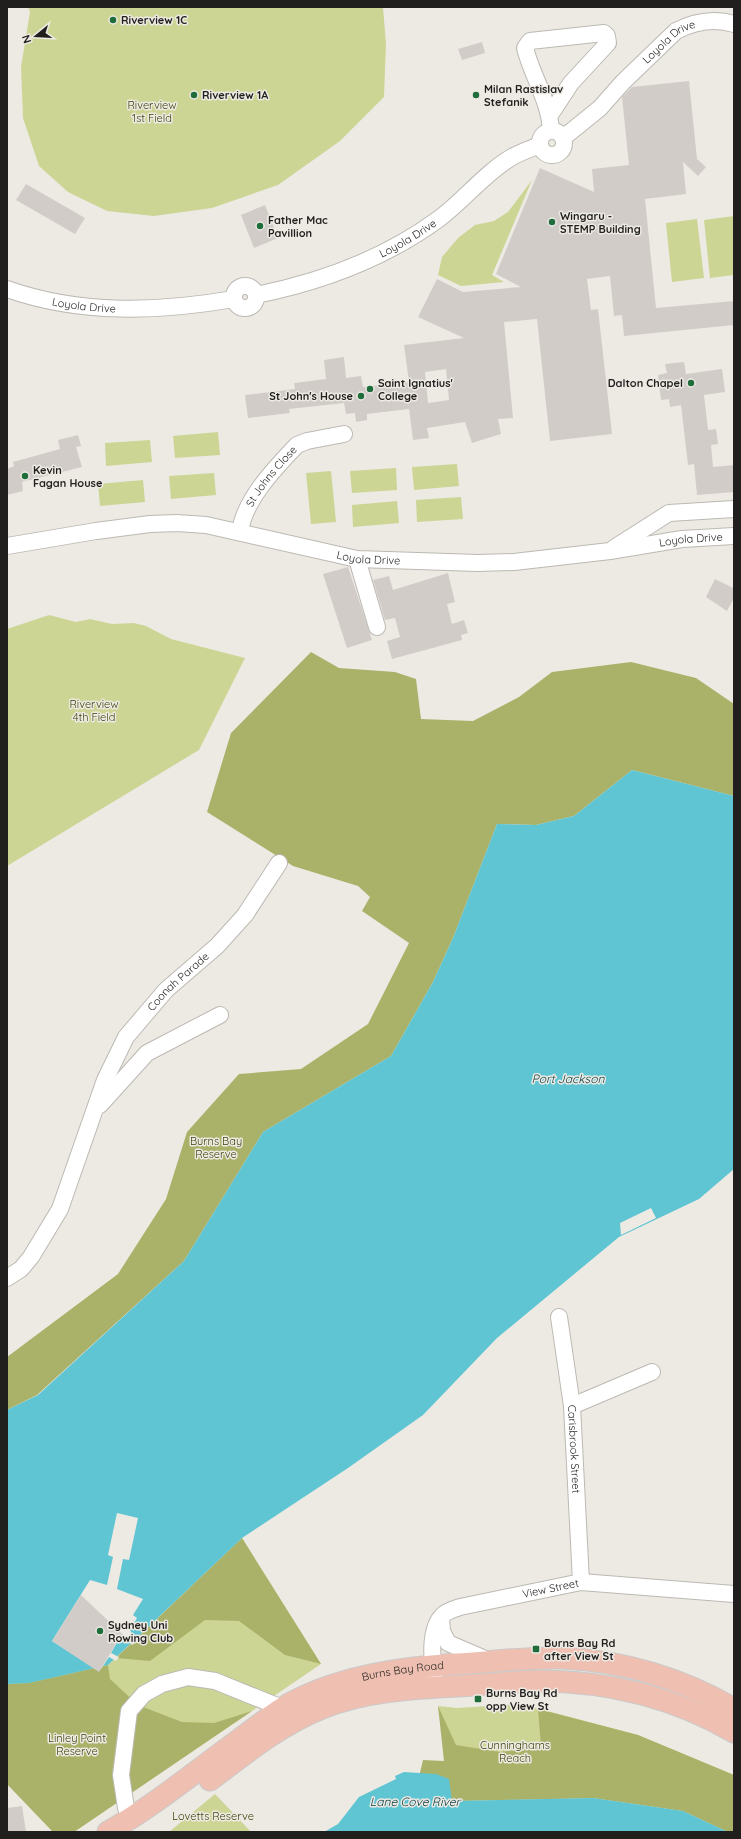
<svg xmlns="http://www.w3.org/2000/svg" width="741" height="1839" font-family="Quicksand,sans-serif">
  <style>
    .green { fill: #cdd595 }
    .forest { fill: #aab26a }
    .water { fill: #60c5d3 }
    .pier { fill: #edeae4 }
    .building { fill: #d1ccc7; fill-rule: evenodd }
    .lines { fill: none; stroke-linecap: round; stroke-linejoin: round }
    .minor-casing { stroke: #bcb9b3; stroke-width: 18 }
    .major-casing { stroke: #cac9c9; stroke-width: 23 }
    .minor { stroke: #fff; stroke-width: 16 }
    .major { stroke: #efc0b1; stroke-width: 21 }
    .poi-dot { fill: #206d3c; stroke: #edeae4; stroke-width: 1.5 }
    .labels { text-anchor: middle; stroke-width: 3; stroke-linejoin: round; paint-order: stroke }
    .poi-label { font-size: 11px; font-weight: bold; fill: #211f1d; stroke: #edeae4; text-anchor: start }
    .street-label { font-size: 11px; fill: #211f1d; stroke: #edeae4 }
    .park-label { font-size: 11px; fill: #3c4107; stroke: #edeae4 }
    .water-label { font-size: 12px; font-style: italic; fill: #07393f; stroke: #edeae4 }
  </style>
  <rect width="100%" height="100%" fill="#edeae4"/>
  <g class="green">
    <path d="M28 7H383L386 44 384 97 340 141 278 185 212 208 154 216 107 211 68 192 39 166 23 118 21 67 30 12Z"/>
    <path d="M532 180 492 275 504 282 461 286 438 275 442 257 458 238 475 225 494 221 508 212Z"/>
    <path d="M734 216V275L710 278 704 220Z"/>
    <path d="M697 219 704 278 672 282 666 223Z"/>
    <path d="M218 432 220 455 175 458 173 436Z"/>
    <path d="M150 440 152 462 106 466 105 443Z"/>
    <path d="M457 464 459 486 414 490 412 467Z"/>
    <path d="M396 468 397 490 352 493 350 471Z"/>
    <path d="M331 471 336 522 311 524 306 473Z"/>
    <path d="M214 473 216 495 171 499 169 476Z"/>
    <path d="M143 480 145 502 100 506 98 484Z"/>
    <path d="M461 497 463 519 417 522 416 500Z"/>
    <path d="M397 501 399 523 353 527 352 505Z"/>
    <path d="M49 615 76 622 90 619 112 624 134 623 146 626 171 639 245 658 199 750 7 866V629Z"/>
    <path d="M242 1538 321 1664 74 1832H53L7 1784V1684L108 1665Z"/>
    <path d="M521 1704 638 1735 734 1775V1832H728L683 1811 593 1798 452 1801 438 1706 457 1708Z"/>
    <path d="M215 1794 251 1832H169Z"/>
  </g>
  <g class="forest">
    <path d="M311 652 339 668 395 672 416 679 421 719 473 721 519 697 552 672 631 662 696 678 734 704V796L632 770 574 816 536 825 497 824 453 938 433 982 391 1056 263 1132 184 1261 37 1395 7 1410V1357L118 1274 166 1199 187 1132 239 1074 301 1069 368 1024 409 943 362 911 370 897 358 886 293 866 207 812 231 733Z"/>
    <path d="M242 1538 321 1664 285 1655 239 1621 205 1620 150 1661 116 1658Z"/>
    <path d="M108 1665 110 1679 138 1705 182 1722 214 1723 252 1711 74 1832H53L7 1784V1684L29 1683Z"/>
    <path d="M438 1706 456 1745 500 1752 541 1747 538 1709 638 1735 734 1775V1832H728L683 1811 593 1798 413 1802 423 1760 444 1761Z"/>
  </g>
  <g class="water">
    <path d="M632 770 734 796V1169L699 1199 619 1237 497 1338 423 1415 348 1468 242 1538 108 1665 29 1683 7 1684V1410L38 1395 184 1261 263 1132 391 1056 433 982 453 938 497 824 536 825 574 816Z"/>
    <path d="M404 1772 436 1774 449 1779 452 1801 593 1798 683 1811 728 1832H324L338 1824 359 1797 396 1779 395 1776Z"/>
  </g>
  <g class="pier">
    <path d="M651 1208 656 1218 621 1235 620 1223Z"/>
    <path d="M117 1513 138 1518 129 1560 123 1559 117 1589 143 1599 133 1615 137 1618 130 1630 136 1642 132 1645 122 1634 111 1653 119 1657 116 1661 109 1657 101 1669 97 1670 52 1641 90 1580 107 1585 113 1557 108 1555Z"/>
  </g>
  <g class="building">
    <path d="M482 42 485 53 462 60 458 49Z"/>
    <path d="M689 81 697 159 706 167 698 176 683 162 686 194 645 199 656 308 734 301V325L624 336 622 315 614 316 610 276 587 279 591 310 598 309 612 434 550 441 537 319 504 322 513 418 498 419 501 434 472 443 465 422 427 428 429 438 413 440 409 409 367 414V420L356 422 355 413 346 414 344 403 289 409 290 413 248 418 245 395 295 389 294 383 326 379 324 360 344 357 346 378 361 376 363 387 409 382 404 345 464 338 418 317 437 279 463 292 521 287 496 274 540 168 594 192 592 169 629 165 622 97 632 87ZM446 369 449 400 428 403 425 372Z"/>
    <path d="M26 184 85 218 75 234 16 200Z"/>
    <path d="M265 205 278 238 254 248 241 215Z"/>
    <path d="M684 362 686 374 722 369 725 392 704 395 708 430 716 429 718 444 711 445 713 467 734 465V492L697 495 694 464 688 465 681 405 670 407 669 399 661 400 658 375 667 373 665 364Z"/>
    <path d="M78 435 81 446 76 447 82 467 22 482 23 491 7 495V469L14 466 13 462 60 449 58 440Z"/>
    <path d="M348 567 372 640 347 648 323 574Z"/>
    <path d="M448 573 455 602 447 604 452 624 464 620 468 633 461 635 462 640 392 659 387 641 400 637 395 618 385 620 373 580 389 576 393 590Z"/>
    <path d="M715 579 733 588V600L727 611 706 597Z"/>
    <path d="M81 1595 122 1634 99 1672 52 1641Z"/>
    <path d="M22 1806 26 1832H7V1808Z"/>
  </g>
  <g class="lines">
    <g class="minor-casing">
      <g id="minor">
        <path d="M550 115 571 83 608 43 607 36 604 33 530 41 525 48C532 76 549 100 551 130"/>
        <circle cx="552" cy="143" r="12"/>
        <path id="s1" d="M563 138 600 108 623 82 676 31C694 22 714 18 734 24"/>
        <circle cx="245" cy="297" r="11"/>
        <path id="s2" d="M7 289C81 315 158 312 234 299"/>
        <path id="s3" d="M256 295C321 282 386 258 440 218 465 199 485 173 512 157 521 152 530 149 540 145"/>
        <path id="s4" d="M240 532C244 500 275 468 297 445L307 441 344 434"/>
        <path id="s5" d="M7 546 96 531 150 524 177 523 206 525 357 559 478 563 514 562 610 551 682 539 734 536"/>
        <path d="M614 548 669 513 734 509"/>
        <path d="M357 559 377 627"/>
        <path d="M100 1105 147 1053 220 1015"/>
        <path id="s6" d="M7 1278 21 1269 31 1257 60 1209 105 1080 126 1037 166 990 217 946 245 915 279 863"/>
        <path id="s7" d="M559 1317 572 1406 581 1582"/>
        <path d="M572 1406 652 1372"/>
        <path d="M441 1618 442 1631 448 1643 490 1661"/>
        <path id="s8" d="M435 1686C433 1667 427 1630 443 1615 447 1611 454 1609 460 1607L581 1582 734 1594"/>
        <path d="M130 1820 126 1808 121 1775 129 1711 144 1694 162 1684 188 1677 215 1681 282 1708"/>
      </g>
    </g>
    <g class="major-casing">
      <g id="major">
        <path d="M210 1780C246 1753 280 1725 322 1708 365 1691 413 1688 459 1686 485 1684 511 1682 537 1681 606 1681 674 1697 734 1732"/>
        <path id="s9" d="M108 1832C155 1805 196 1771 240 1739 257 1727 274 1712 293 1702 342 1676 401 1668 456 1664 491 1662 527 1657 562 1658 623 1661 681 1678 734 1709"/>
      </g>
    </g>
    <use href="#minor" class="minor"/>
    <use href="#major" class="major"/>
  </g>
  <g class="poi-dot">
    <circle cx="113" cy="20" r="4"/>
    <circle cx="194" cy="95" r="4"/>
    <circle cx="476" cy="95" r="4"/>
    <circle cx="552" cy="222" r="4"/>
    <circle cx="260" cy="226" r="4"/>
    <circle cx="691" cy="383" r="4"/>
    <circle cx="370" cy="389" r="4"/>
    <circle cx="361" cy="396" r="4"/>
    <circle cx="25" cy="476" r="4"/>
    <circle cx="100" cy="1631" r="4"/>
    <rect x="532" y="1645" width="8" height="8" rx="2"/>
    <rect x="474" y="1695" width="8" height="8" rx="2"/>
  </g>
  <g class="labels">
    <g class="poi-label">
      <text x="121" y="24">Riverview 1C</text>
      <text x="484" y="93">Milan Rastislav<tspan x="484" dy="13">Stefanik</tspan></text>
      <text x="202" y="99">Riverview 1A</text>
      <text x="560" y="220">Wingaru -<tspan x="560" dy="13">STEMP Building</tspan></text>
      <text x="268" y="224">Father Mac<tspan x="268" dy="13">Pavillion</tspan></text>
      <text x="378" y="387">Saint Ignatius'<tspan x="378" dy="13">College</tspan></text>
      <text x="683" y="387" text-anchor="end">Dalton Chapel</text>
      <text x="353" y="400" text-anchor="end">St John's House</text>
      <text x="33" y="474">Kevin<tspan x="33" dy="13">Fagan House</tspan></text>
      <text x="108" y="1629">Sydney Uni<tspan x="108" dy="13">Rowing Club</tspan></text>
      <text x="544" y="1647">Burns Bay Rd<tspan x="544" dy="13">after View St</tspan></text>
      <text x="486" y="1697">Burns Bay Rd<tspan x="486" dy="13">opp View St</tspan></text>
    </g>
    <g class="street-label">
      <text dy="4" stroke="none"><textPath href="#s1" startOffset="144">Loyola Drive</textPath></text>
      <text dy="4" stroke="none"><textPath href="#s3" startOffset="163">Loyola Drive</textPath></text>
      <text dy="4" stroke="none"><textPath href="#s2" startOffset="79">Loyola Drive</textPath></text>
      <text dy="4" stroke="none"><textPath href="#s4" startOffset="65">St Johns Close</textPath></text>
      <text dy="4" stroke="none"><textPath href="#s5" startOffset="691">Loyola Drive</textPath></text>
      <text dy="4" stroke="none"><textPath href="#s5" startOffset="367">Loyola Drive</textPath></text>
      <text dy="4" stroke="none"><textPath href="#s6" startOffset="349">Coonah Parade</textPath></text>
      <text dy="4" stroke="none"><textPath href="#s7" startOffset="133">Carisbrook Street</textPath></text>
      <text dy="4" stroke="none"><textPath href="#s8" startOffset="185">View Street</textPath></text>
      <text dy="4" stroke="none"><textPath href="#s9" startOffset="341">Burns Bay Road</textPath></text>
    </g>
    <g class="park-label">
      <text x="152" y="109">Riverview<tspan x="152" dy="13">1st Field</tspan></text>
      <text x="94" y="708">Riverview<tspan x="94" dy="13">4th Field</tspan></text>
      <text x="216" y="1145">Burns Bay<tspan x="216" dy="13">Reserve</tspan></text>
      <text x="77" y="1742">Linley Point<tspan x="77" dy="13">Reserve</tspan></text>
      <text x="515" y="1749">Cunninghams<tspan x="515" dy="13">Reach</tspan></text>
      <text x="213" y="1820">Lovetts Reserve</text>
    </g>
    <g class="water-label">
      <text x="568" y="1083">Port Jackson</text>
      <text x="415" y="1806">Lane Cove River</text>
    </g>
  </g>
  <rect width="741" height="1839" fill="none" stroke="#211f1d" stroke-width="16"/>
  <g transform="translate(36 36) rotate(252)" stroke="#edeae4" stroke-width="3" paint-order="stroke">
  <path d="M0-3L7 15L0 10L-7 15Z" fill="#211f1d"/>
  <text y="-6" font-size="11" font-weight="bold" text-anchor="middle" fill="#211f1d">N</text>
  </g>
</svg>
